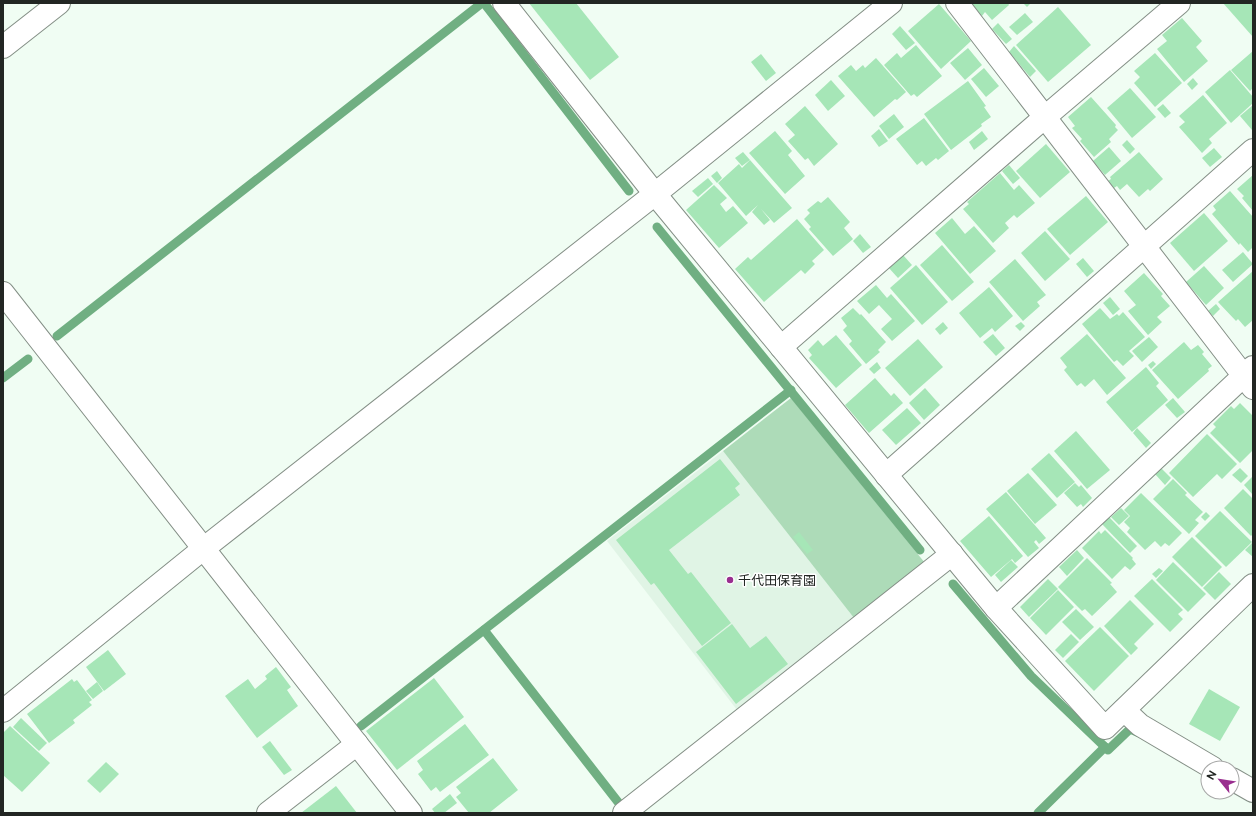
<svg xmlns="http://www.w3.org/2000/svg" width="1256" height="816" font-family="Raleway,'Noto Sans JP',sans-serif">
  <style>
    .built { fill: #e0f4e5 }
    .green { fill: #addbb8 }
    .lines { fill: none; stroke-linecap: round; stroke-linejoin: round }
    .stream { stroke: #70af82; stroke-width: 9 }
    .building { fill: #a6e6b7 }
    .minor-casing { stroke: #848f86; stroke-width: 24 }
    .minor { stroke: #fff; stroke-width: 22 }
    .poi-dot { fill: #992e8f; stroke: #fff; stroke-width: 1.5 }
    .labels { text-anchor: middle; stroke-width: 3; stroke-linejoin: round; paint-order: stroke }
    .poi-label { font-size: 13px; fill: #222623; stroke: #fff; text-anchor: start }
  </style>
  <rect width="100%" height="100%" fill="#f0fdf3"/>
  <path class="built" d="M723 451 854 618 737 710 607 541Z"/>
  <path class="green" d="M791 398 925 563 854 618 723 451Z"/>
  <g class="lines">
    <g class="stream">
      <path d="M484 3 629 191"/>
      <path d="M657 227 920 550"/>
      <path d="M57 336 482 3"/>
      <path d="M3 378 28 359"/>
      <path d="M953 584 1031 676 1105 747"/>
      <path d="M484 630 618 802"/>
      <path d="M361 726 791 390"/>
      <path d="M1038 813 1105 747 1108 750 1130 729 1139 733"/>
    </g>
  </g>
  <g class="building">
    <path d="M529 3H576L619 57 590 80Z"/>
    <path d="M971 3H1008L1009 5 992 20 985 12 982 16Z"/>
    <path d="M1023 3H1031L1027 7Z"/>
    <path d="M1223 3H1253V37Z"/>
    <path d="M939 4 971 41 941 69 908 31Z"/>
    <path d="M1058 7 1091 45 1048 82 1016 45Z"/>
    <path d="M1025 13 1033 22 1017 35 1009 27Z"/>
    <path d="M1182 18 1202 41 1196 47 1208 61 1184 82 1157 49 1167 41 1162 35Z"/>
    <path d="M998 23 1012 39 1006 44 992 29Z"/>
    <path d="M900 26 915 43 906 50 892 34Z"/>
    <path d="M916 45 942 76 917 97 914 94 911 96 884 65 897 53 901 58Z"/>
    <path d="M1014 46 1036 71 1030 77 1009 52Z"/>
    <path d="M968 48 982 65 965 80 950 63Z"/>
    <path d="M1253 51V91L1252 89 1250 91 1231 70Z"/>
    <path d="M1155 53 1182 83 1155 107 1134 83 1140 77 1134 71Z"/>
    <path d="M761 54 776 73 766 81 751 62Z"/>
    <path d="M876 58 906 92 897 100 895 99 874 117 838 76 851 65 856 71 863 65 865 68Z"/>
    <path d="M984 68 999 86 986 97 971 79Z"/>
    <path d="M1230 70 1253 97V103L1231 123 1205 92Z"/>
    <path d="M1193 78 1198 84 1192 90 1187 84Z"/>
    <path d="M831 80 845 96 828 111 815 95Z"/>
    <path d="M968 81 986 106 984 107 991 117 981 124 982 126 951 150 924 114Z"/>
    <path d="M1130 88 1156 117 1132 138 1107 108Z"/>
    <path d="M1203 95 1227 123 1209 139 1212 143 1202 153 1179 127 1185 122 1179 116Z"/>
    <path d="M1091 97 1116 125 1115 127 1118 130 1109 139 1111 142 1094 157 1080 141 1082 139 1072 128 1075 126 1068 117Z"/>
    <path d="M1163 104 1171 113 1165 118 1157 109Z"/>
    <path d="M1253 105V129L1252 130 1240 116Z"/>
    <path d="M805 106 838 144 814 166 808 158 805 160 788 141 795 135 785 124Z"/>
    <path d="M894 114 904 127 889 139 879 126Z"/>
    <path d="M924 118 949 151 938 160 936 158 926 166 922 161 917 165 896 139Z"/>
    <path d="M879 129 888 141 879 147 871 136Z"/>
    <path d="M775 131 792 151 788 155 805 176 785 194 749 153Z"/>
    <path d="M982 131 988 139 974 150 969 142Z"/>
    <path d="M1127 140 1135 149 1130 154 1122 145Z"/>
    <path d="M1046 144 1070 172 1040 198 1016 171Z"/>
    <path d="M1109 147 1121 161 1105 175 1093 161Z"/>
    <path d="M1214 148 1222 157 1210 167 1202 158Z"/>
    <path d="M743 152 750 160 742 166 735 158Z"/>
    <path d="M1139 152 1163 179 1150 191 1148 189 1139 197 1127 184 1120 190 1117 186 1114 188 1108 181 1111 179 1110 177Z"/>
    <path d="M750 160 792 208 774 223 761 209 770 220 764 225 752 212 758 205 746 216 718 183 739 164 742 168Z"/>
    <path d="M1009 165 1020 178 1013 184 1002 171Z"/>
    <path d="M717 171 722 178 717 183 711 176Z"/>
    <path d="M1000 173 1014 190 1019 185 1035 203 1017 218 1014 215 1005 223 1009 228 993 243 963 209 969 204 967 202Z"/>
    <path d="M1253 175V211L1242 198 1244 196 1237 189Z"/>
    <path d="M708 178 713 184 698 197 692 191Z"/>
    <path d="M714 185 727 198 720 204 726 212 733 206 748 223 719 248 686 210Z"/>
    <path d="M1230 191 1253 217V247L1248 252 1240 243 1239 245 1212 214 1216 210 1213 206Z"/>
    <path d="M1086 196 1108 222 1070 255 1047 229Z"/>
    <path d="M828 197 850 222 844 228 853 239 833 256 809 229 811 227 804 219 810 213 807 210 818 201 821 203Z"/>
    <path d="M1204 213 1228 241 1194 271 1170 243Z"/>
    <path d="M952 218 965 234 974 226 996 251 970 274 935 233Z"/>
    <path d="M797 219 824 250 812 261 815 264 805 274 801 270 764 302 735 269 748 257 751 260Z"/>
    <path d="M1045 231 1070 259 1045 281 1021 253Z"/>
    <path d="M860 234 871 247 863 253 853 241Z"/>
    <path d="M942 245 974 282 952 301 920 265Z"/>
    <path d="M1243 252 1253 264 1233 282 1222 270Z"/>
    <path d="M903 255 912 265 898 278 888 267Z"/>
    <path d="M1083 258 1094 271 1087 277 1076 264Z"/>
    <path d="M1015 259 1046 295 1037 302 1040 306 1023 321 989 282Z"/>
    <path d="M916 265 948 302 922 325 890 288Z"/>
    <path d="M1204 266 1224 288 1206 305 1186 282Z"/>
    <path d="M1253 271V320L1245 327 1238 319 1236 321 1218 302Z"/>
    <path d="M1144 273 1163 294 1161 296 1170 306 1157 317 1162 322 1148 335 1128 311 1136 305 1124 291Z"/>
    <path d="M876 285 887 298 891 294 915 321 892 341 881 329 892 319 879 305 869 314 857 301Z"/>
    <path d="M989 287 1013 316 995 332 992 328 980 338 959 313Z"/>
    <path d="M1110 297 1120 309 1113 315 1103 303Z"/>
    <path d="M1216 304 1220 309 1213 316 1208 311Z"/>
    <path d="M853 308 860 315 861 314 886 342 878 350 880 352 866 364 849 344 852 341 843 330 847 326 841 318Z"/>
    <path d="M1100 308 1110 319 1117 314 1119 316 1123 312 1145 337 1129 351 1134 356 1123 366 1117 360 1114 362 1082 324Z"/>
    <path d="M943 322 948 328 940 335 935 329Z"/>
    <path d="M1021 322 1025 326 1020 331 1015 326Z"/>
    <path d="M993 334 1005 348 996 356 983 342Z"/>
    <path d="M1087 334 1126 378 1107 395 1094 379 1085 387 1081 383 1077 386 1064 370 1067 367 1060 358Z"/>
    <path d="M836 335 862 365 836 388 809 358 812 355 808 350 818 340 823 346Z"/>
    <path d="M1149 337 1158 347 1142 362 1132 351Z"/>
    <path d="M918 339 943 367 910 396 885 368Z"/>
    <path d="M1184 342 1191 350 1198 345 1204 352 1202 354 1212 366 1208 369 1209 371 1178 399 1152 370Z"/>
    <path d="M1153 361 1156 364 1151 369 1148 365Z"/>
    <path d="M877 362 881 368 874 374 869 369Z"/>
    <path d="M1146 367 1159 383 1156 386 1168 400 1132 432 1106 402Z"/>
    <path d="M875 378 891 396 894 393 903 403 869 433 845 405Z"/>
    <path d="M925 388 940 405 924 420 909 403Z"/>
    <path d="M1173 398 1185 412 1177 418 1165 405Z"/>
    <path d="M1240 403 1253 416V450L1240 463 1210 433 1216 427 1213 424 1231 406 1234 409Z"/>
    <path d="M907 408 921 423 896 445 882 430Z"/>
    <path d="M1137 428 1151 443 1146 448 1133 433Z"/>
    <path d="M1076 431 1110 470 1087 489 1054 451Z"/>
    <path d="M1207 434 1237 464 1222 479 1217 474 1193 497 1169 473Z"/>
    <path d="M1049 453 1075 482 1057 498 1031 469Z"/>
    <path d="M720 459 740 484 735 488 740 495 669 550 688 574 691 572 731 623 702 646 654 583 651 585 616 540Z"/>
    <path d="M1161 468 1171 478 1165 485 1155 474Z"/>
    <path d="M1240 468 1248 476 1241 483 1232 475Z"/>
    <path d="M1028 473 1057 505 1035 524 1007 491Z"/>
    <path d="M1253 476V495L1244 485Z"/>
    <path d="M1173 479 1187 493 1185 495 1203 512 1195 520 1199 523 1189 534 1153 499Z"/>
    <path d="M1075 483 1079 487 1081 485 1092 498 1083 507 1081 504 1077 507 1064 493Z"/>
    <path d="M1243 489 1253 499V534L1251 536 1224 508Z"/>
    <path d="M1006 492 1046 538 1039 544 1036 540 1034 542 1039 548 1028 557 986 509Z"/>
    <path d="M1141 493 1182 533 1169 546 1165 543 1161 547 1155 541 1145 550 1127 532 1130 528 1124 522 1130 516 1124 510Z"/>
    <path d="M1121 508 1129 516 1119 525 1111 517Z"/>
    <path d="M1220 511 1252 542 1226 567 1195 536Z"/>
    <path d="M1206 512 1210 516 1205 521 1201 517Z"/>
    <path d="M989 516 1023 556 1015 563 1012 559 991 577 960 541Z"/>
    <path d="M1109 517 1137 546 1130 553 1102 524Z"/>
    <path d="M1105 530 1133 558 1132 559 1136 564 1130 570 1125 566 1112 579 1082 548 1099 531 1101 534Z"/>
    <path d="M799 532 813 550 807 554 793 537Z"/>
    <path d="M1192 537 1222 567 1202 587 1172 557Z"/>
    <path d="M1252 543 1253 544V557L1245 550Z"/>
    <path d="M1077 550 1084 558 1067 576 1059 567Z"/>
    <path d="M1087 558 1112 583 1110 584 1117 592 1092 616 1085 609 1082 611 1058 587Z"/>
    <path d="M1011 560 1018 567 1001 582 995 575Z"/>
    <path d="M1173 562 1206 594 1188 612 1156 580Z"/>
    <path d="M1159 568 1163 571 1156 578 1152 574Z"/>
    <path d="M1219 572 1231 584 1215 600 1203 588Z"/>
    <path d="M1048 579 1058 589 1029 617 1020 607Z"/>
    <path d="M1152 579 1183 610 1178 614 1183 619 1170 632 1134 596Z"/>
    <path d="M1058 590 1074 607 1046 635 1030 618Z"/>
    <path d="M1130 600 1154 624 1134 644 1138 648 1131 655 1104 626Z"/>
    <path d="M1076 609 1094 627 1080 640 1062 622Z"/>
    <path d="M732 624 750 648 766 636 788 664 736 704 696 652Z"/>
    <path d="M1100 627 1129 656 1094 691 1065 661Z"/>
    <path d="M1071 634 1079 642 1063 658 1055 650Z"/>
    <path d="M108 650 126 674 104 691 86 667Z"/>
    <path d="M276 667 291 687 287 690 298 706 257 738 225 696 248 679 255 689 267 679 265 676Z"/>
    <path d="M434 678 464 717 397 770 366 731Z"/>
    <path d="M72 679 74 682 77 680 92 700 89 702 92 705 73 720 75 723 49 743 27 714Z"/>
    <path d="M97 682 103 691 93 699 86 691Z"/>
    <path d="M1209 689 1240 707 1220 741 1189 724Z"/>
    <path d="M21 718 47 743 39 751 13 727Z"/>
    <path d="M465 724 489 755 440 792 436 787 431 791 418 774 423 770 417 761Z"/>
    <path d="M10 726 50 763 22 792 3 775V733Z"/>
    <path d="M270 741 292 770 284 775 262 747Z"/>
    <path d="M493 758 518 790 489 813H469L456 797 461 793 456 787Z"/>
    <path d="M106 762 119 774 100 793 87 781Z"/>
    <path d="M336 786 357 813H301Z"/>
    <path d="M450 794 457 803 444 813H435L432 809Z"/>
  </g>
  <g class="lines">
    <g class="minor-casing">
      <g id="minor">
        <path d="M504 3 655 194 996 608 1105 728 1253 585"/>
        <path d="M957 3 1253 388"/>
        <path d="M3 47 59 3"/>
        <path d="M3 293 411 813"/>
        <path d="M781 347 1045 117 1179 3"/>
        <path d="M886 475 1253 150"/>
        <path d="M996 608 1253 367"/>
        <path d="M1124 710 1140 725 1213 768"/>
        <path d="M3 711 203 549 655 194 891 3"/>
        <path d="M1232 779 1253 791"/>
        <path d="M268 813 357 744"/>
        <path d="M624 813 952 554"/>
      </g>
    </g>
    <use href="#minor" class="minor"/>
  </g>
  <circle class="poi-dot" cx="730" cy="580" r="4"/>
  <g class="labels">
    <g class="poi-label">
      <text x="738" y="585">千代田保育園</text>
    </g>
  </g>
  <rect width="1256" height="816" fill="none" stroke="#222623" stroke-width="8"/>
  <g transform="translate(1220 780) rotate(300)"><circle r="19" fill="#ffffff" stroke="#a7a8a7"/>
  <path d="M0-3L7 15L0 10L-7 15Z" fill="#992e8f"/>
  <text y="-6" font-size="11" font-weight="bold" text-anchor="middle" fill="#222623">N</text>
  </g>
</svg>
